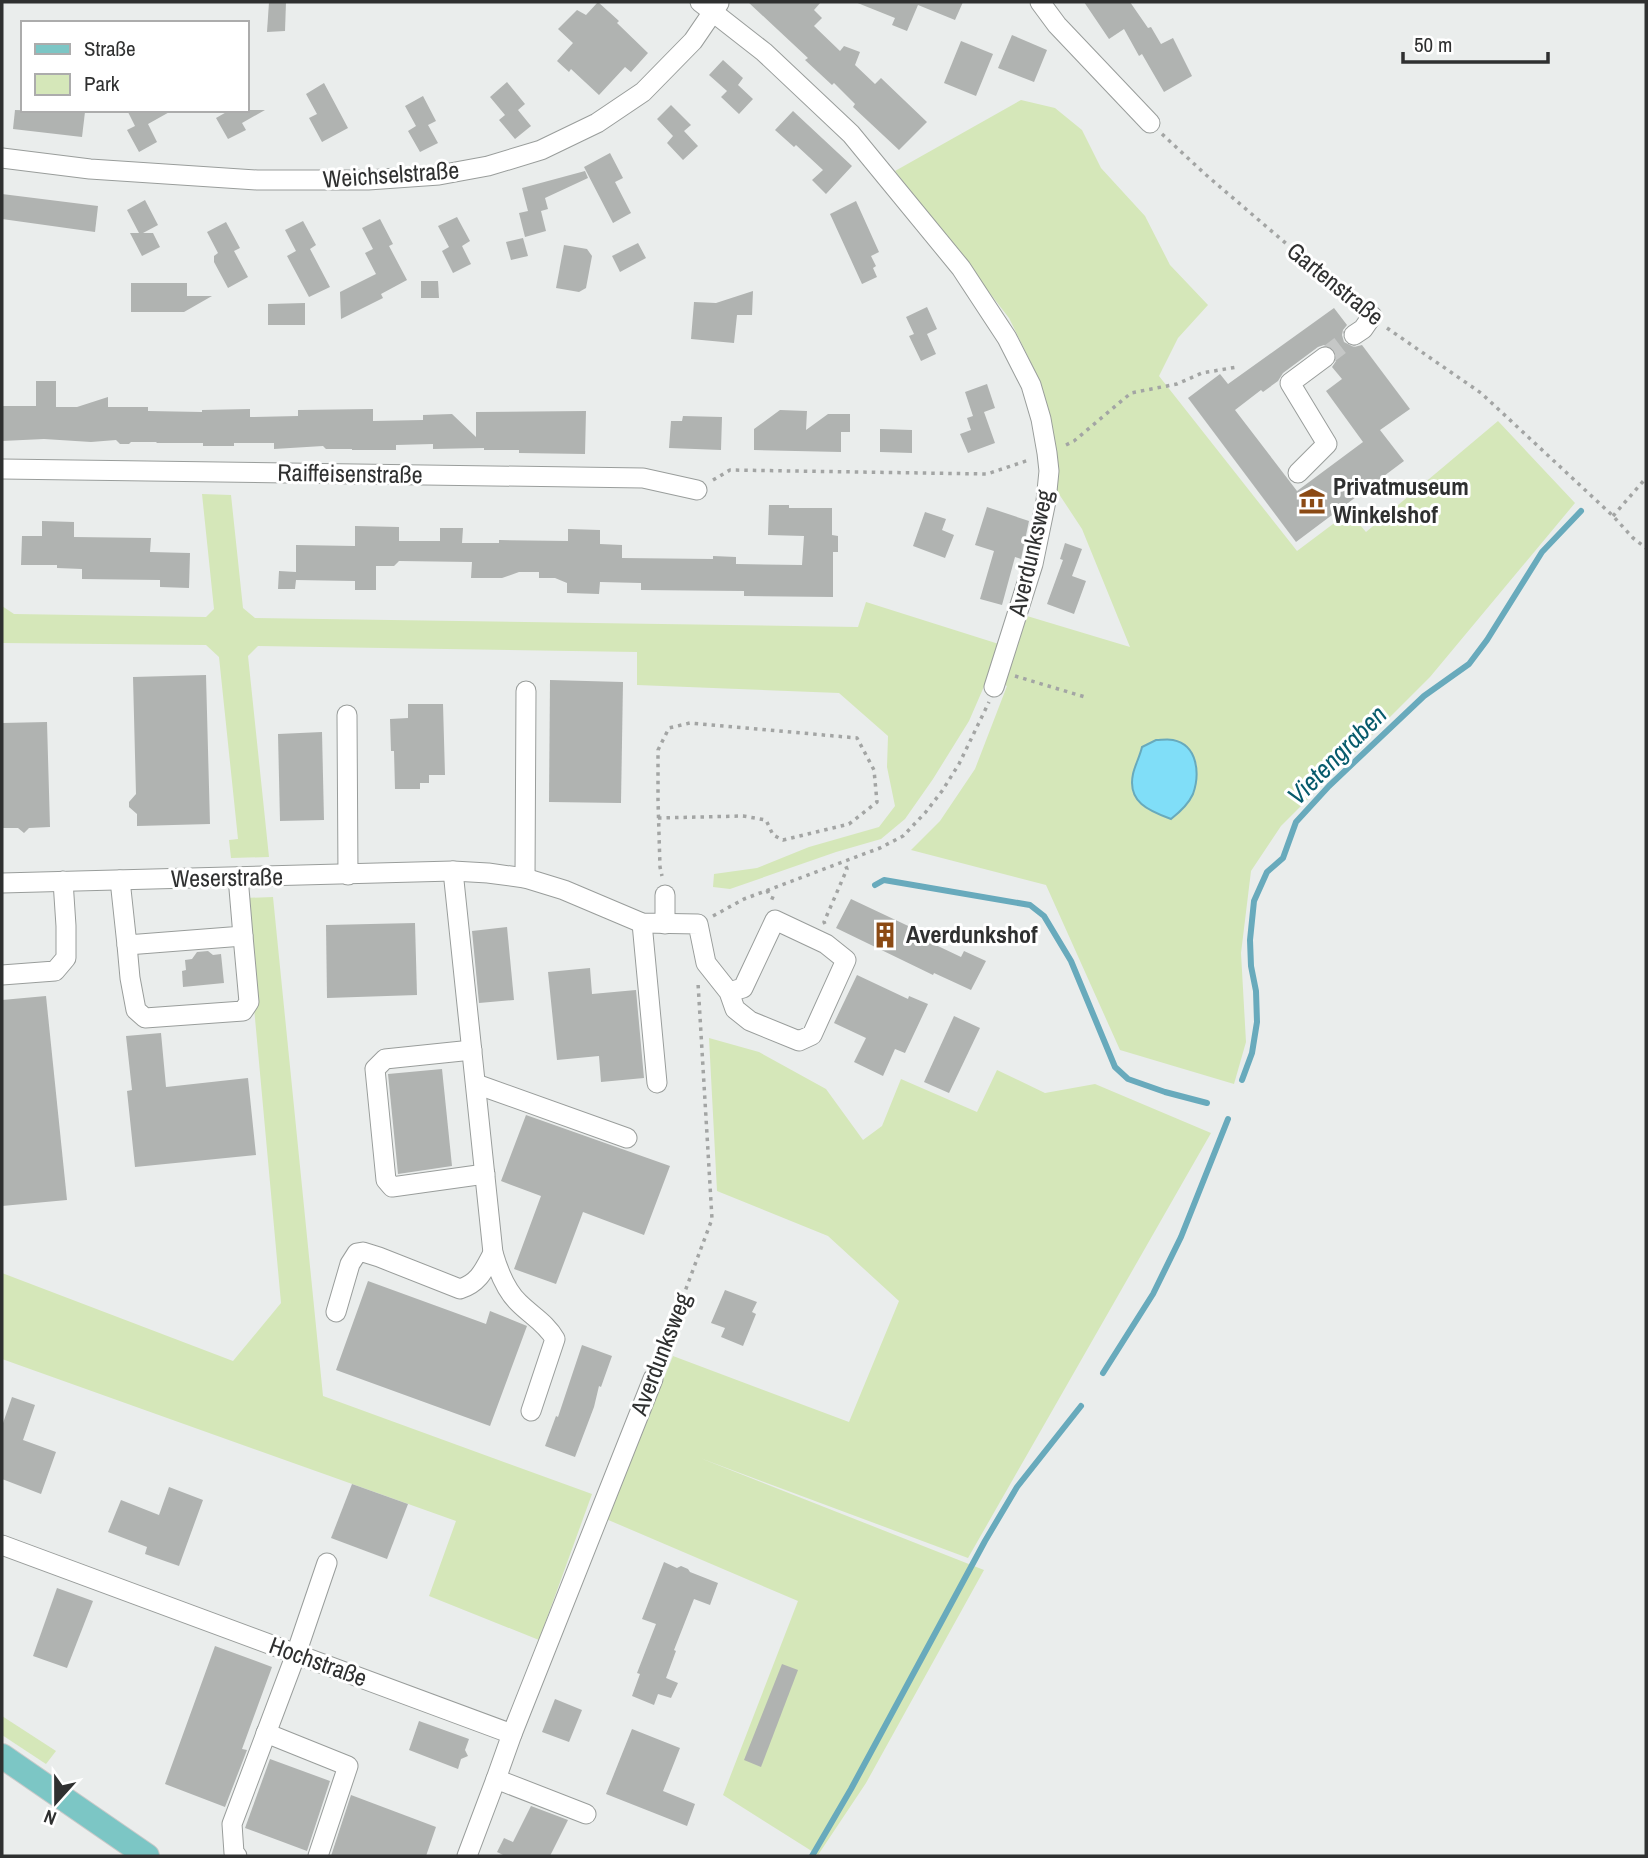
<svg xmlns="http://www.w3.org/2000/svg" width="1648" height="1858" font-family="'Archivo Narrow',sans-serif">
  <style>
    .green { fill: #d5e7b9; fill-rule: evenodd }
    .water { fill: #80def8; stroke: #68aabc; stroke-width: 2 }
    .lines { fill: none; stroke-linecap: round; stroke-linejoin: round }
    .stream { stroke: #68aabc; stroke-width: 6 }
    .building { fill: #b0b3b1; fill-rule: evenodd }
    .minor-tunnel { stroke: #c5c7c6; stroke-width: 19; stroke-dasharray: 19 10; stroke-linecap: butt }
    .minor-casing { stroke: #999d9b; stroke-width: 21 }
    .major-casing { stroke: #c9c9c9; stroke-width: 26 }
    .path { stroke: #a3a5a4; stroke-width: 3.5; stroke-dasharray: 3.5 5; stroke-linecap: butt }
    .minor { stroke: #fff; stroke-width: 19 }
    .major { stroke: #7cc6c5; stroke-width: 24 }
    .labels { text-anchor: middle; stroke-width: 6; stroke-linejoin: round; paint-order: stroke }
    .street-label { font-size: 24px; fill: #2f3030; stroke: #fff }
    .poi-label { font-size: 24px; font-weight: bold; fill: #2f3030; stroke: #fff; text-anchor: start }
    .water-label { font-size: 26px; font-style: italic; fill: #075b6c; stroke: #fff }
  </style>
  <rect width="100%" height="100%" fill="#eaedec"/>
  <g class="green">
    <path d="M1021 100 1055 108 1082 130 1101 168 1145 216 1170 265 1208 305 1178 338 1159 376 1297 551 1349 512 1366 532 1498 421 1575 503 1430 677 1281 826 1251 871 1241 953 1246 1042 1234 1084 1120 1050 1046 885 911 850 940 821 975 769 1007 686 1005 685 1027 616 1130 647 1082 529 1055 488 1052 426 1039 379 1009 318 895 171ZM1175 740C1202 757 1198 765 1193 794L1139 759 1142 747Z"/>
    <path d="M202 494 231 495 243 608 255 618 858 627 866 602 1002 645 969 721 933 779 905 819 881 839 836 852 730 889 713 887 714 874 757 868 809 847 879 827 895 806 887 767 888 736 839 693 637 685V652L258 646 248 656 269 857 231 858 229 840 238 839 219 657 206 645 2 643V606L14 614 206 617 214 609Z"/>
    <path d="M273 897 323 1396 592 1494 539 1640 429 1596 456 1521 2 1359V1273L233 1361 281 1303 244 898Z"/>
    <path d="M709 1038 759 1052 826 1089 863 1140 882 1126 901 1079 977 1112 997 1070 1045 1093 1095 1084 1211 1133 968 1558 700 1458 984 1570 866 1783 818 1855 723 1795 798 1601 606 1519 673 1356 849 1422 899 1301 828 1236 717 1191Z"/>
    <path d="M2 1716 56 1751 46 1764 2 1735Z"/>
  </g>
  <path class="water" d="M1156 740C1161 740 1168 739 1173 740 1198 745 1200 774 1193 794 1188 805 1180 812 1171 819 1149 811 1127 802 1133 774 1135 765 1140 756 1142 747Z"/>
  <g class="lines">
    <g class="stream">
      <path d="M875 885 884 880 1030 905 1044 916 1071 961 1115 1067 1128 1079 1165 1092 1207 1103"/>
      <path d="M1242 1080 1252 1053 1257 1022 1256 991 1251 966 1250 940 1254 901 1267 872 1283 858 1296 822 1329 786 1424 696 1469 664 1487 640 1542 552 1581 511"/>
      <path d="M1103 1373 1153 1294 1181 1237 1228 1119"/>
      <path d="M812 1856 851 1789 985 1541 1017 1487 1081 1406"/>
    </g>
  </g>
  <g class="building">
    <path d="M269 2H286L285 31 267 32Z"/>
    <path d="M598 2 619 21 617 23 648 53 631 72 625 67 599 95 571 69 569 72 557 61 573 43 558 29 577 10 586 15Z"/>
    <path d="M748 2H821L814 10 822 18 814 26 840 51 844 46 860 52 855 65 875 84 881 78 927 122 899 150 853 107 855 104 834 83 832 85 805 60 808 58Z"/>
    <path d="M855 2H963L955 20 918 5 907 31 892 25 895 18Z"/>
    <path d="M1084 2H1130L1148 28 1151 27 1161 44 1173 38 1192 76 1164 92 1142 54 1139 56 1124 29 1109 39Z"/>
    <path d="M1012 35 1047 50 1034 82 998 68Z"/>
    <path d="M961 41 993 54 976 96 944 83Z"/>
    <path d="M723 60 743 78 738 85 753 99 739 114 721 97 727 91 709 75Z"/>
    <path d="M507 82 525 104 518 110 531 126 515 139 499 120 505 115 490 97Z"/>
    <path d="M324 83 348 128 322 142 309 118 317 114 306 94Z"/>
    <path d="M423 96 436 121 428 125 438 143 420 152 408 131 416 126 405 106Z"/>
    <path d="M671 105 691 125 684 131 698 146 683 160 667 143 673 136 657 119Z"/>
    <path d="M15 110 85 112 82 137 13 129Z"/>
    <path d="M127 110H173L148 124 157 142 139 152 127 130 135 126Z"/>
    <path d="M230 110H265L242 123 246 130 228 139 216 118Z"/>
    <path d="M793 111 852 166 826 194 812 180 823 170 796 145 794 147 775 130Z"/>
    <path d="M610 153 623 178 615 182 631 213 613 223 584 167Z"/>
    <path d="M585 171 588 178 545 198 548 209 541 211 546 231 525 237 519 213 528 211 522 188Z"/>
    <path d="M2 194 98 206 95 232 2 219Z"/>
    <path d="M145 200 158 225 143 233H153L160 247 142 256 130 233H139L127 210Z"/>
    <path d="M856 201 879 252 871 256 876 266 873 268 877 277 862 284 830 214Z"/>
    <path d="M457 217 470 241 462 246 471 264 453 273 442 251 449 247 438 226Z"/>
    <path d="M380 219 393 244 389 246 407 280 381 294 383 298 341 319 340 292 376 274 365 253 373 249 362 228Z"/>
    <path d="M303 221 316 245 310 249 330 287 309 297 287 256 296 251 285 230Z"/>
    <path d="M226 222 240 248 234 251 248 277 228 288 214 262V256L218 253 207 232Z"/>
    <path d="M523 238 528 256 511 260 506 242Z"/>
    <path d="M638 243 646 258 620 272 612 256Z"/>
    <path d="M564 245 587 249 592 256 586 288 579 292 556 288Z"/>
    <path d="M421 281H438L439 298H421Z"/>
    <path d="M131 283H187V296H212L184 312H131Z"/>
    <path d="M753 291 752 315H737L734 343 691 339 694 302 716 303Z"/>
    <path d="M305 303V325H268V304Z"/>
    <path d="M927 307 937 329 927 334 936 354 921 361 909 336 914 334 906 317Z"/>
    <path d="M1334 308 1347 325 1343 330 1342 335 1344 342 1354 347 1362 345 1410 409 1380 430 1404 461 1296 542 1188 398 1220 374 1228 384ZM1324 345 1330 346 1335 350 1336 361 1332 367 1342 379 1326 391 1363 442 1297 491 1235 410 1261 390 1263 392 1278 381 1283 373 1318 347Z"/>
    <path d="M36 381H56V407H77L108 397V407H148V411L202 412V410L250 409V417L298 416V410L373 409V421L423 420V415L452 414 476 437V412L586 411 585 454 519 453V450H484V448L433 449V444L396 445V450H352V449H326L323 446 274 449V443H234V446H203V443H157L156 442H131L129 444H120L116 440 91 442 44 439 2 441V406H36Z"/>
    <path d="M987 384 995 408 984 412 995 443 968 453 960 434 971 430 967 418 973 416 965 392Z"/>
    <path d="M780 410 807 411 806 430 828 414H850V432H841V452L754 450V429Z"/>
    <path d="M683 416 722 417 721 450 669 448 671 421H682Z"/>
    <path d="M880 429 912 430V453L880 452Z"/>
    <path d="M769 505H789V508H832V535L838 536V552H833V597L744 596V591L641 590V583L600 582 599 594 567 593V583L555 578H539V572H519L502 578H471L472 562 399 561 394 566H376V590H355V581L296 580 295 589H278L279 571 296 572V545L355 546V526L399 527V541H440V528H463L462 543H499V540L568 541V529L600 530V544L622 545V558L713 559V556L736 557V564L802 565 804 536 768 535Z"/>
    <path d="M987 507 1029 521 1021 559 1015 557 1002 605 980 599 994 551 975 545Z"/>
    <path d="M925 512 946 519 942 530 954 535 945 558 913 546Z"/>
    <path d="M42 521 74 522V537L151 538 150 552 190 553 189 588 160 587V580L82 579V569L57 568V565H21L22 536H42Z"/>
    <path d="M1065 543 1082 549 1072 576 1086 581 1074 614 1047 604 1063 560 1060 559Z"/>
    <path d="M206 675 210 824 137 826V814L129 807V802L136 794 133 677Z"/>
    <path d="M550 680 623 682 621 803 549 802Z"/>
    <path d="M408 704H443L445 775H429V783H420V789H395L394 751H391L390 719 408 718Z"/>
    <path d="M47 722 50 827 29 828 24 833 18 828H2V723Z"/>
    <path d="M322 732 324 820 280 821 278 734Z"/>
    <path d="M851 899 921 932 919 937 961 957 964 951 986 961 971 990 934 973 933 975 836 928Z"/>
    <path d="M415 923 417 995 327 998 326 925Z"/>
    <path d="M507 927 514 1000 479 1003 472 931Z"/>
    <path d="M208 951 213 955 221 954 224 983 183 987 182 971 186 970 185 960 192 959 197 952Z"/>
    <path d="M590 968 592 994 636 990 644 1078 601 1082 599 1056 557 1060 548 972Z"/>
    <path d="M857 975 908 999 909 996 928 1004 905 1053 895 1049 883 1076 854 1062 866 1038 834 1023Z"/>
    <path d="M46 996 67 1200 2 1206V1000Z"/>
    <path d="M954 1016 980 1028 949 1093 924 1082Z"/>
    <path d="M161 1033 166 1087 248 1078 256 1155 135 1167 127 1091 132 1090 126 1036Z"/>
    <path d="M442 1069 452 1166 398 1174 388 1074Z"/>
    <path d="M526 1115 670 1166 644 1235 583 1212 556 1284 514 1269 541 1196 501 1181Z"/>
    <path d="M368 1281 486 1324 490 1311 527 1326 490 1426 336 1370Z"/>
    <path d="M725 1290 757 1302 752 1312 756 1314 743 1346 721 1337 725 1328 711 1323Z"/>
    <path d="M582 1345 612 1356 601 1387 599 1386 594 1407 575 1457 545 1446 556 1416 558 1417Z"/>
    <path d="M12 1397 35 1405 23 1440 56 1452 41 1494 2 1479V1426Z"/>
    <path d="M352 1484 408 1504 387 1559 331 1538Z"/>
    <path d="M169 1487 203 1500 179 1566 145 1554 147 1547 108 1532 121 1500 159 1515Z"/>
    <path d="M664 1562 677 1568 681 1566 688 1569 690 1572 718 1583 710 1605 694 1599 674 1650 676 1651 666 1678 678 1683 671 1698 658 1694 654 1705 632 1696 640 1674 637 1673 656 1624 642 1619Z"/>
    <path d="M57 1588 93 1601 67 1668 33 1656Z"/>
    <path d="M215 1646 272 1667 242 1749 247 1750 225 1807 165 1784Z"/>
    <path d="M782 1664 798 1670 761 1767 744 1760Z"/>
    <path d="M555 1699 582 1710 569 1742 542 1732Z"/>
    <path d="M419 1721 469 1739 465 1750 468 1756 461 1759 458 1769 409 1750Z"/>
    <path d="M632 1729 680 1748 663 1791 695 1804 687 1826 606 1794Z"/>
    <path d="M270 1759 330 1781 307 1851 245 1828Z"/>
    <path d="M351 1795 436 1827 426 1856H331Z"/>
    <path d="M531 1806 568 1820 550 1856H505L497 1852 504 1838 513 1842Z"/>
  </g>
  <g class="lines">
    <path class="minor-tunnel" d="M1325 357 1354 335"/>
    <g class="minor-casing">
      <g id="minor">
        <path d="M700 2 764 52 851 134 961 268 1007 338 1031 385 1041 419 1047 453 1049 471 1046 501 1033 564 994 687"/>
        <path d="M1040 2 1057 25 1150 123"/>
        <path d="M2 158 90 169 257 180H368L439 175 488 166 541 150 597 123 643 92 693 41 719 3"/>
        <path d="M1354 335 1363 329 1372 316"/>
        <path d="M2 469 643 478 697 490"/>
        <path d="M1298 473 1327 444 1290 383 1325 357"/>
        <path d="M347 715 348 875"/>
        <path d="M453 871 493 1253"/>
        <path d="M525 878 526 691"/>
        <path d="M120 880 127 945 243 936 238 877"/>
        <path d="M2 883 453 871 488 873 525 878 564 890 642 923 698 924 706 963 729 992 735 1009 750 1021 799 1041 812 1035 846 960 826 944 775 920 743 988 729 992"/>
        <path d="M665 895V924"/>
        <path d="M642 923 657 1083"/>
        <path d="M127 945 130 978 136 1010 145 1018 243 1011 249 1002 243 936"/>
        <path d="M2 975 55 971 66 958V926L63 881"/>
        <path d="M472 1050 385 1059 375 1069 386 1180 392 1187 485 1174"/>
        <path d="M476 1084 627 1138"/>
        <path d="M336 1312 350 1264 357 1253 363 1252 379 1257 460 1289C479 1283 484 1270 493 1253 498 1270 506 1291 519 1303 532 1316 546 1323 555 1339L531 1411"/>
        <path d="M2 1545 512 1734 496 1779 467 1856"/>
        <path d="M266 1733 348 1766 318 1856"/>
        <path d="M512 1734 653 1379"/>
        <path d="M496 1779 586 1814"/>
        <path d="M237 1856 234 1853 232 1824 296 1654 327 1563"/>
      </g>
    </g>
    <g class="major-casing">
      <path id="major" d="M2 1756 147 1856"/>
    </g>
    <g class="path">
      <path d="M1162 134 1205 174 1359 306"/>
      <path d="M1387 328 1481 393 1613 516 1633 538 1646 548"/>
      <path d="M1066 445 1074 441 1131 393 1177 384 1202 373 1237 367"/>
      <path d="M713 480 730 470 987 474 1029 460"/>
      <path d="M1613 516 1646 478"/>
      <path d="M1015 676 1085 697"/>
      <path d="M658 818 743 816 766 820 773 835 783 840 849 824 877 802 874 770 857 738 690 723 669 728 658 750V801L660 867 662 876"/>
      <path d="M767 890 770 897 777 900"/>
      <path d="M713 916 744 899 880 848 903 836 925 813 942 791 959 764 989 702"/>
      <path d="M825 924 824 922 847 869 844 862"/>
      <path d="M659 1361 712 1219 698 983"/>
    </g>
    <use href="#minor" class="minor"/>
    <use href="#major" class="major"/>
  </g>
  <defs>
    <g id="museum-bare" transform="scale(2.1)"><path d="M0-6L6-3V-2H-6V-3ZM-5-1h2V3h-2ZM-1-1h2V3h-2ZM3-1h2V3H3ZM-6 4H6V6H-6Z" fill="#8b4a14" stroke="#fff" stroke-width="2.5" paint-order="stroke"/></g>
    <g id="building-bare" transform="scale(2.1)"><path d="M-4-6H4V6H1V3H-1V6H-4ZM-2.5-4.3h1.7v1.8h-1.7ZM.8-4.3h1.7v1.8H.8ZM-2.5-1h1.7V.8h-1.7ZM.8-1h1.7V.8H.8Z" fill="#8b4a14" stroke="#fff" stroke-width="2.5" paint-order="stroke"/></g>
  </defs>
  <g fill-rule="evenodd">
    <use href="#museum-bare" x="1312" y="501"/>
    <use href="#building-bare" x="885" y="935"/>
  </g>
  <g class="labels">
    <g class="street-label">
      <text transform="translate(391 175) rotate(-4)" y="8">Weichselstraße</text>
      <text transform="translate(1335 284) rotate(39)" y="8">Gartenstraße</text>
      <text transform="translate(350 474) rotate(1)" y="8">Raiffeisenstraße</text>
      <text transform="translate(1031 553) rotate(-77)" y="8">Averdunksweg</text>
      <text transform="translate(227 878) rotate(-1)" y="8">Weserstraße</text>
      <text transform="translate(661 1354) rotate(-69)" y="8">Averdunksweg</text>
      <text transform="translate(318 1662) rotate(20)" y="8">Hochstraße</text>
    </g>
    <g class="poi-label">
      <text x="1333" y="495">Privatmuseum<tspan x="1333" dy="28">Winkelshof</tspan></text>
      <text x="906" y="943">Averdunkshof</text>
    </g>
    <g class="water-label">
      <text transform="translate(1337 755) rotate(-45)" y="9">Vietengraben</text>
    </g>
  </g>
  <rect width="1648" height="1858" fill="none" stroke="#2f3030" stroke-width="7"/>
  <rect x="21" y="21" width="228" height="91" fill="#ffffff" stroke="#acacac" stroke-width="2"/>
  <rect x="35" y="44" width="35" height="10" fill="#7cc6c5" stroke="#acacac" stroke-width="2"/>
  <text x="84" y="56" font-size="21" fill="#2f3030">Straße</text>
  <rect x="35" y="74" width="35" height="21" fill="#d5e7b9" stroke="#acacac" stroke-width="2"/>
  <text x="84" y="91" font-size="21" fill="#2f3030">Park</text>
  <g transform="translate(56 1802) rotate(201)" stroke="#ffffff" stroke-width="5" paint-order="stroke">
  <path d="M0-5L12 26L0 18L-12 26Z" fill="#2f3030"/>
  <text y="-10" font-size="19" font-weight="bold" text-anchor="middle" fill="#2f3030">N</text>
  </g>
  <path d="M1403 52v10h145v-10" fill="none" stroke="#2f3030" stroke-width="3.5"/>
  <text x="1414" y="52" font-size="21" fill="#2f3030" stroke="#ffffff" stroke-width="5" paint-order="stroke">50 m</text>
</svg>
